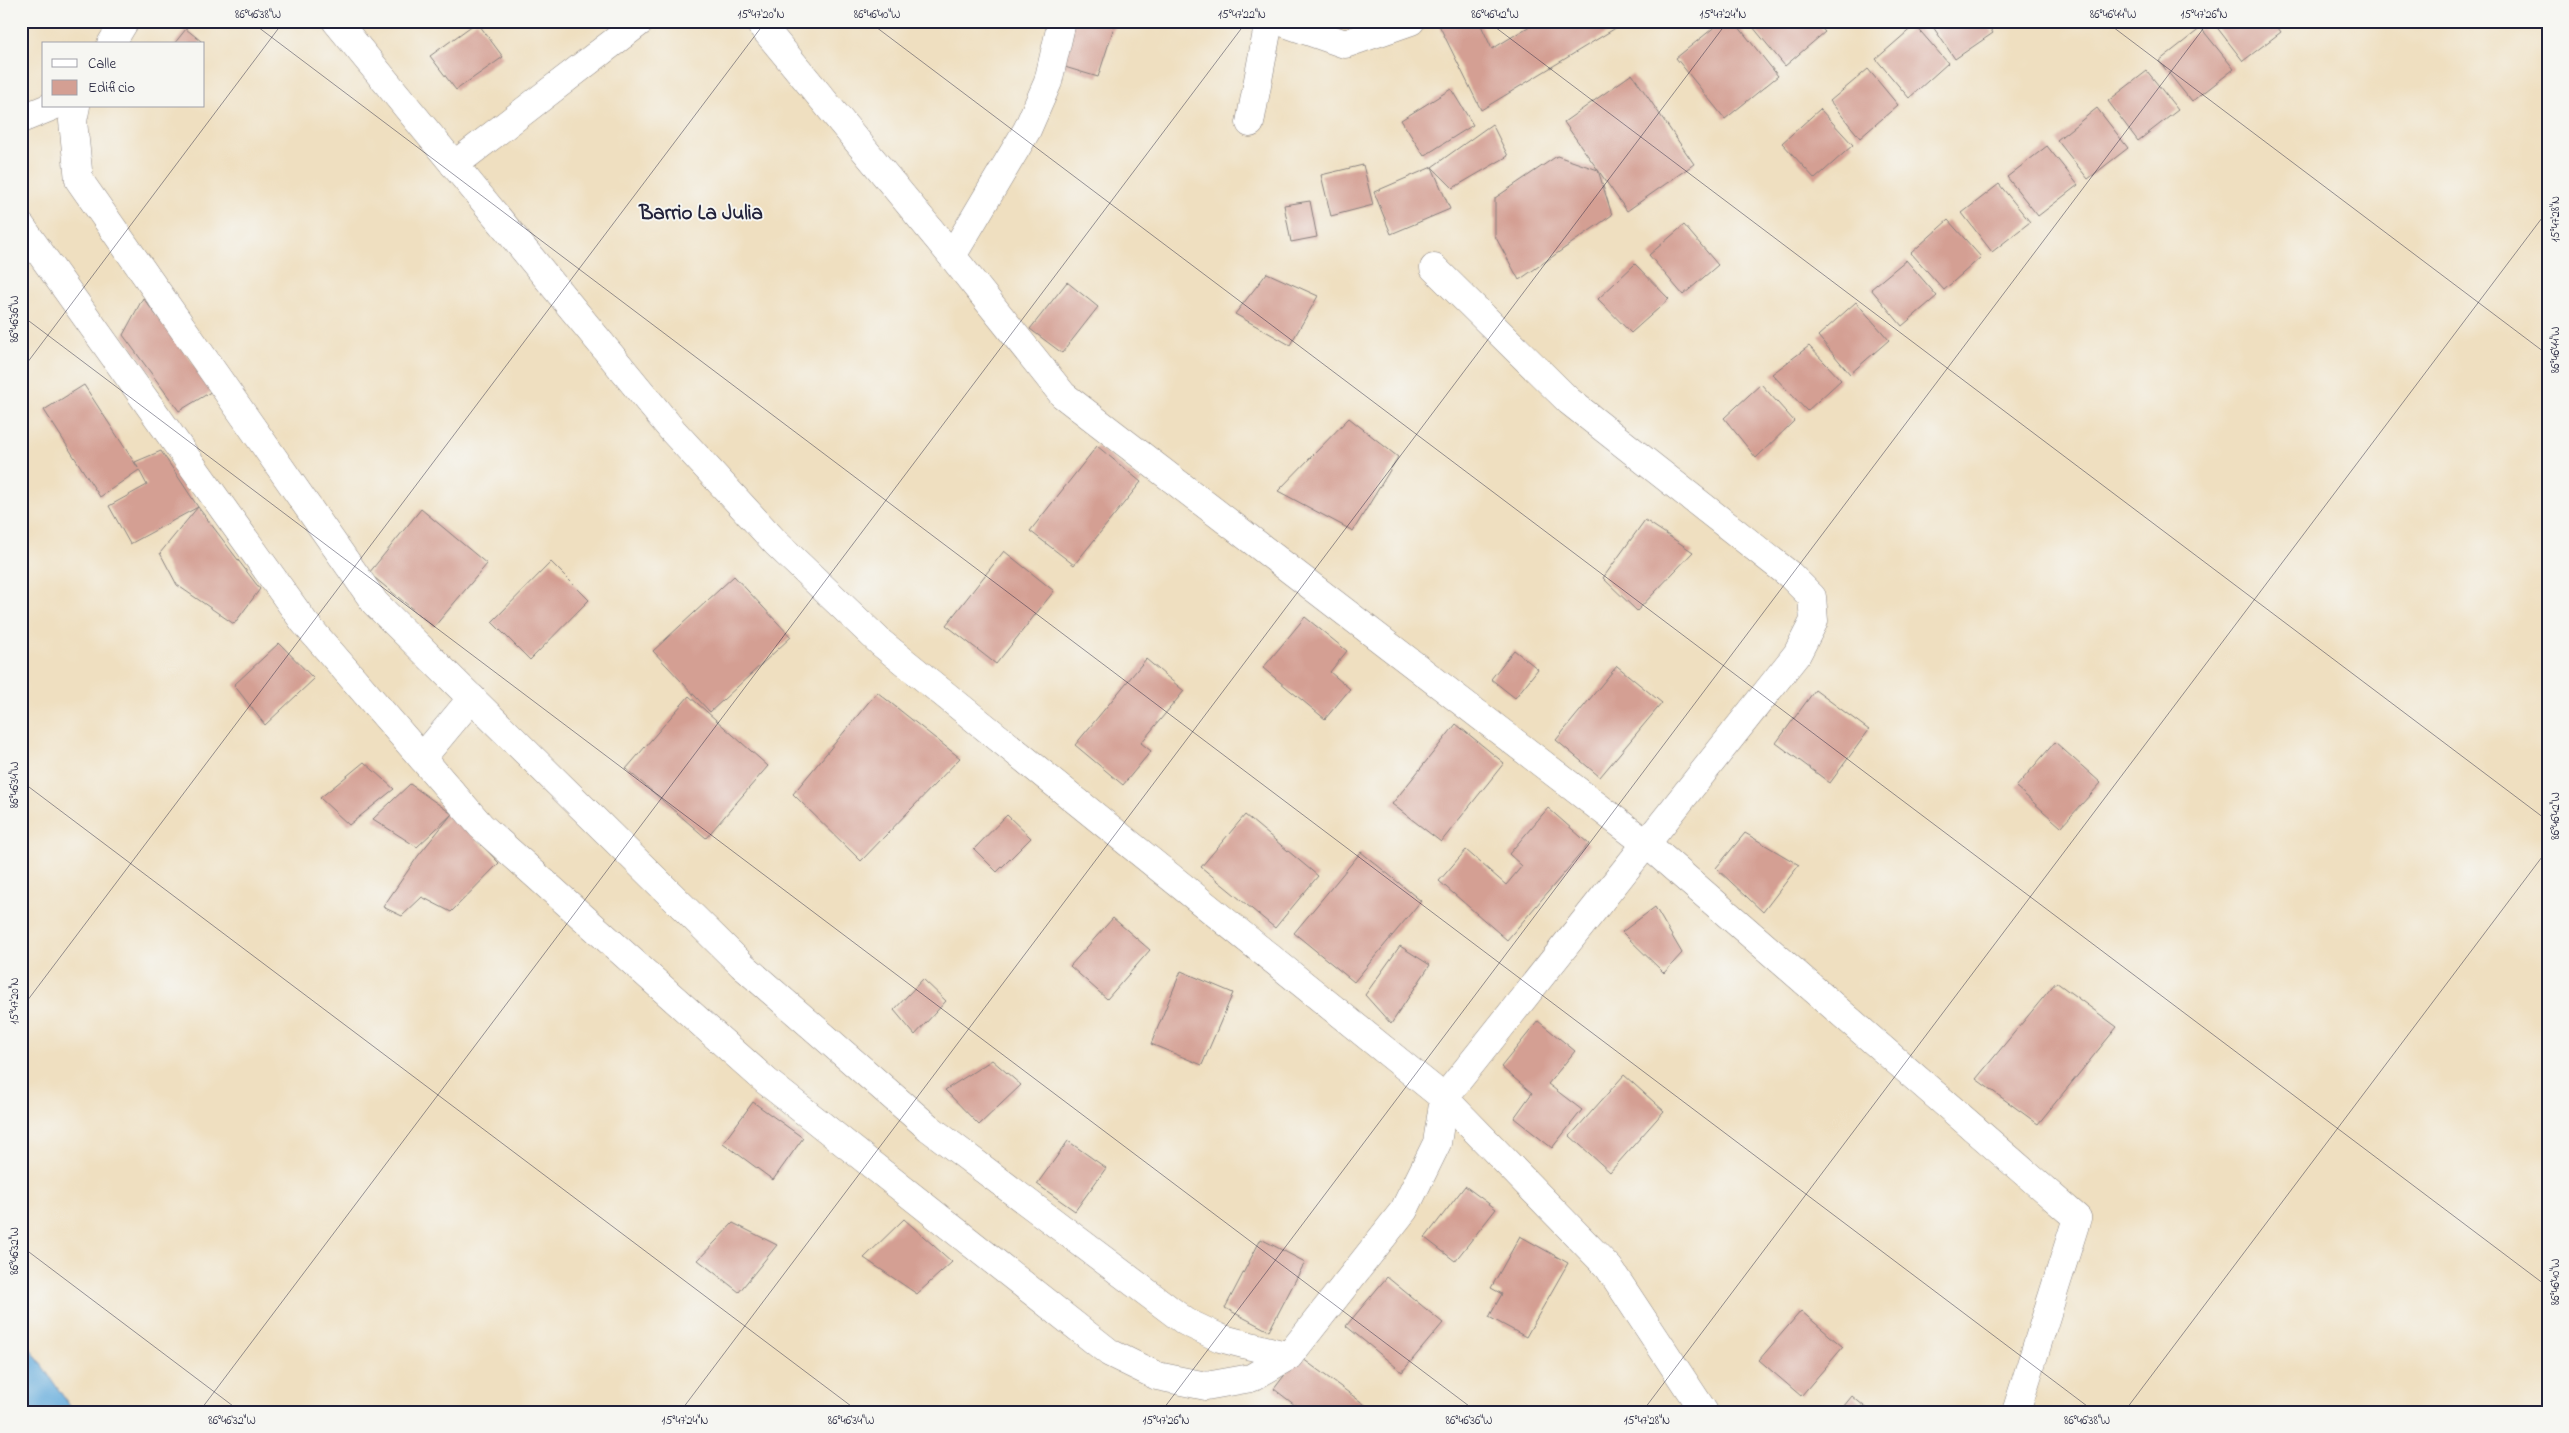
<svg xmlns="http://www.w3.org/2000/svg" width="2569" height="1433" font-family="'Indie Flower',sans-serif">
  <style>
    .water { fill: #67addd; stroke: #44688c }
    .building { fill: #d49f93 }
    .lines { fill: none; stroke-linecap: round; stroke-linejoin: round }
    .street-casing { stroke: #88807e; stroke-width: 29 }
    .street { stroke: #fff; stroke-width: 28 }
    .ticks { fill: none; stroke: #22223b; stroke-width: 1; stroke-opacity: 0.45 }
    .labels { text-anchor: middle; stroke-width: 4; stroke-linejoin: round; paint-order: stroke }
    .neighbourhood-label { font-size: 21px; font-weight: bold; fill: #22223b; stroke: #f6f6f2 }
    .neatline { fill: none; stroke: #22223b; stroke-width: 2 }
    .ticks-label { font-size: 12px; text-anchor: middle; fill: #22223b }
  </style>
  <rect width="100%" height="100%" fill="#f6f6f2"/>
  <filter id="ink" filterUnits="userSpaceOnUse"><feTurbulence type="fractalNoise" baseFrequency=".02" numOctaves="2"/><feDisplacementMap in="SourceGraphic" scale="10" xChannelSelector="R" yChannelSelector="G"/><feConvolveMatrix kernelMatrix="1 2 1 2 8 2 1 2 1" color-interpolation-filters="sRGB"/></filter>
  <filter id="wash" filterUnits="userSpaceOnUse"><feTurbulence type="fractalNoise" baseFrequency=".0096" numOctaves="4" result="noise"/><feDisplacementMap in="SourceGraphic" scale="20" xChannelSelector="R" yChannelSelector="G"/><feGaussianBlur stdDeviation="1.12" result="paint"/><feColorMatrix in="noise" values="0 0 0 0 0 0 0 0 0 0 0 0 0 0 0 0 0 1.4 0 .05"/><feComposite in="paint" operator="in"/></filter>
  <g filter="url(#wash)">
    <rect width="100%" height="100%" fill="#efdfc0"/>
    <path class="water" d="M21 1335 74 1412H21Z"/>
    <g id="blocks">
      <g class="building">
        <path d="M1071 21H1116L1098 77 1058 65Z"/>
        <path d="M1446 21H1479L1492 49 1538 21H1617L1619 26 1481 110 1439 25Z"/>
        <path d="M1722 21H1734L1778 76 1725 119 1676 58Z"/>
        <path d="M1748 21H1815L1825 32 1785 66Z"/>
        <path d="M1929 21H1985L1993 33 1955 59Z"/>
        <path d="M2212 21H2273L2281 32 2243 61Z"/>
        <path d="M477 22 503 57 456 90 430 56Z"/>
        <path d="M1915 25 1948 63 1909 98 1876 59Z"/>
        <path d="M2201 28 2234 69 2192 102 2159 61Z"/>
        <path d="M186 29 201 41 199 44H174Z"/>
        <path d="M1868 69 1898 105 1860 138 1830 101Z"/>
        <path d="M2147 71 2178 110 2138 141 2108 101Z"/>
        <path d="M1632 74 1694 164 1627 211 1564 122Z"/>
        <path d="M1451 89 1473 125 1424 156 1401 120Z"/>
        <path d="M2097 108 2128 148 2088 179 2057 140Z"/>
        <path d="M1820 109 1853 145 1815 179 1782 143Z"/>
        <path d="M1492 124 1508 156 1453 188 1432 167 1450 209 1391 234 1374 192 1432 167Z"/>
        <path d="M2047 146 2078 185 2038 216 2007 177Z"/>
        <path d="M1557 156 1598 170 1612 215 1519 280 1495 236V198Z"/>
        <path d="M1363 165 1373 205 1331 216 1321 175Z"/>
        <path d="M1999 184 2030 222 1992 252 1962 213Z"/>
        <path d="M1310 201 1317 237 1291 242 1284 205Z"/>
        <path d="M1948 220 1981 257 1944 290 1911 253Z"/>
        <path d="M1684 225 1718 265 1683 295 1649 255Z"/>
        <path d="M1906 260 1937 296 1902 326 1871 289Z"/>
        <path d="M1635 264 1669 299 1631 333 1598 299Z"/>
        <path d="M1267 273 1318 296 1290 345 1235 314Z"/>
        <path d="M1067 282 1098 307 1062 353 1030 329Z"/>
        <path d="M143 298 214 390 179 411 123 335Z"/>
        <path d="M1856 302 1889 340 1850 374 1818 336Z"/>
        <path d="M1809 346 1841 380 1807 411 1772 374Z"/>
        <path d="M1761 384 1794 421 1756 458 1724 418Z"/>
        <path d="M84 385 138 468 135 462 161 451 198 507 130 544 109 506 147 485 139 470 100 497 44 410Z"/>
        <path d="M1349 418 1398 457 1353 531 1278 491Z"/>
        <path d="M1097 446 1141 482 1074 565 1030 531Z"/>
        <path d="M198 507 260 589 234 624 177 585 160 553Z"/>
        <path d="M421 509 487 564 434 627 369 573Z"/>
        <path d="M1645 520 1693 552 1637 611 1603 578Z"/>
        <path d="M1004 551 1054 591 996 664 946 625Z"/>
        <path d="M551 562 589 600 530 660 492 622Z"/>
        <path d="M734 576 791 637 710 712 653 651Z"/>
        <path d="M1305 617 1347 651 1330 672 1350 689 1325 719 1263 668Z"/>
        <path d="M279 643 314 679 265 725 234 685Z"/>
        <path d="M1514 650 1538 669 1515 698 1491 679Z"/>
        <path d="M1146 659 1184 691 1141 743 1151 751 1123 785 1075 745Z"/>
        <path d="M1617 666 1662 703 1600 777 1556 740Z"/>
        <path d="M1815 690 1869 730 1830 783 1776 743Z"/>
        <path d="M877 692 960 758 861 861 793 794Z"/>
        <path d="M689 696 768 766 706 838 626 769Z"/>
        <path d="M1456 724 1504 763 1441 842 1392 804Z"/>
        <path d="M2055 742 2101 783 2061 827 2016 787Z"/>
        <path d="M364 762 394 789 349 825 320 798Z"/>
        <path d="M410 784 452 814 499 863 451 912 422 897 402 916 383 907 418 856 452 814 417 847 373 819Z"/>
        <path d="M1548 808 1589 844 1507 940 1439 881 1466 850 1506 885 1522 866 1509 854Z"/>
        <path d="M1007 815 1031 838 997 872 974 849Z"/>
        <path d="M1245 815 1318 876 1275 928 1201 867Z"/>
        <path d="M1745 833 1799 865 1763 912 1716 868Z"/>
        <path d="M1361 852 1421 901 1354 982 1294 933Z"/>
        <path d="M1655 907 1682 953 1664 973 1622 932Z"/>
        <path d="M1113 918 1150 950 1107 999 1070 966Z"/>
        <path d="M1400 946 1430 965 1391 1024 1365 995Z"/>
        <path d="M1181 971 1233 993 1202 1065 1151 1044Z"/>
        <path d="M923 979 946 1001 915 1035 894 1010Z"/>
        <path d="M2056 982 2117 1027 2038 1124 1976 1079Z"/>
        <path d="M1538 1021 1575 1051 1548 1084 1582 1110 1552 1148 1514 1118 1532 1093 1501 1067Z"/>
        <path d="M992 1060 1021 1085 979 1125 945 1090Z"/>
        <path d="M1624 1075 1664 1111 1610 1172 1570 1136Z"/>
        <path d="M753 1102 803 1138 773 1180 723 1143Z"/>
        <path d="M1068 1141 1106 1168 1075 1211 1037 1184Z"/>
        <path d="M1465 1186 1496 1209 1455 1261 1425 1238Z"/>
        <path d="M904 1219 952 1262 917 1294 864 1258Z"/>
        <path d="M733 1223 777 1245 739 1292 698 1260Z"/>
        <path d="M1520 1236 1568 1263 1526 1337 1489 1317 1502 1294 1491 1288Z"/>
        <path d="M1261 1239 1305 1262 1269 1331 1225 1308Z"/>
        <path d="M1387 1277 1443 1323 1402 1372 1346 1326Z"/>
        <path d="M1801 1311 1843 1347 1801 1396 1759 1360Z"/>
        <path d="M1299 1356 1368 1407 1364 1412H1304L1274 1389Z"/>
        <path d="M1852 1396 1871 1412H1839Z"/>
      </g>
    </g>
  </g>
  <g filter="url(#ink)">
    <use href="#blocks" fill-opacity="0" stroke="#88807e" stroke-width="1"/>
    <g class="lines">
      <g class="street-casing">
        <g id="street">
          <path d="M336 21 673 431 776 543 881 643 1444 1098 1609 1268 1704 1412"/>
          <path d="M758 21 952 256 1063 395 1648 845 2077 1218 2016 1412"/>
          <path d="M1279 21 1345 44 1411 21"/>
          <path d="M111 44 125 21"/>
          <path d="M76 106 73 121 79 180 375 603 742 965 929 1128 1186 1322 1220 1338 1289 1356"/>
          <path d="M21 119 53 106"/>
          <path d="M1250 123 1269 21"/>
          <path d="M454 165 641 21"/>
          <path d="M21 226 304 622 481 826 766 1081 1110 1353 1157 1376 1206 1386 1251 1378 1289 1356 1404 1210 1437 1143 1444 1098 1797 654 1814 621 1812 597 1790 575 1569 401 1434 268"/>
          <path d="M952 256 1027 130 1048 82 1062 21"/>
          <path d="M422 758 472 698"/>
        </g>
      </g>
      <use href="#street" class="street"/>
    </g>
  </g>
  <path class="ticks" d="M250 21 2095 1412M868 21 2548 1287M1487 21 2548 821M2105 21 2548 355M21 315 1477 1412M21 371 284 21M21 781 859 1412M21 1009 766 21M21 1246 241 1412M199 1412 1247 21M680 1412 1728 21M1161 1412 2209 21M1642 1412 2548 210M2124 1412 2548 849"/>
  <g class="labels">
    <g class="neighbourhood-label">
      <text x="701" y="219">Barrio La Julia</text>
    </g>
  </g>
  <rect width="2569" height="1433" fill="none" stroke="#f6f6f2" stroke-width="55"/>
  <rect x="42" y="42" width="162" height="65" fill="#f6f6f2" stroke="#a1a1a9"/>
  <rect x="52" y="59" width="25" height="8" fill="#ffffff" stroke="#a1a1a9"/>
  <text x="88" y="68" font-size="15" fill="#22223b">Calle</text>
  <rect x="52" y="80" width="25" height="15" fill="#d49f93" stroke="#a1a1a9"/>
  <text x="88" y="92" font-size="15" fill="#22223b">Edificio</text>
  <rect x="28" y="28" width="2514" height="1378" class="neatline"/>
  <g class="ticks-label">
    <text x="258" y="18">86°46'38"W</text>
    <text x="761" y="18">15°47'20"N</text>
    <text x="877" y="18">86°46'40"W</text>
    <text x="1242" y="18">15°47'22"N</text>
    <text x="1495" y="18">86°46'42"W</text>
    <text x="1723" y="18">15°47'24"N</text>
    <text x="2113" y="18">86°46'44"W</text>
    <text x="2204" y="18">15°47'26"N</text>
    <text transform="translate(2555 219) rotate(-90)" y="4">15°47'28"N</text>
    <text transform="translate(14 319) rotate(-90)" y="4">86°46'36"W</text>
    <text transform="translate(2555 350) rotate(-90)" y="4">86°46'44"W</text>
    <text transform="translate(14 785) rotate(-90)" y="4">86°46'34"W</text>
    <text transform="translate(2555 816) rotate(-90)" y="4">86°46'42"W</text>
    <text transform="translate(14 1001) rotate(-90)" y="4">15°47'20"N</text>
    <text transform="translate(14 1251) rotate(-90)" y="4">86°46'32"W</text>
    <text transform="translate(2555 1282) rotate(-90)" y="4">86°46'40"W</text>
    <text x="232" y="1424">86°46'32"W</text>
    <text x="685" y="1424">15°47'24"N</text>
    <text x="851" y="1424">86°46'34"W</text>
    <text x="1166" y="1424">15°47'26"N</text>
    <text x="1469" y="1424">86°46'36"W</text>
    <text x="1647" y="1424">15°47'28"N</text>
    <text x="2087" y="1424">86°46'38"W</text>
  </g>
</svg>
